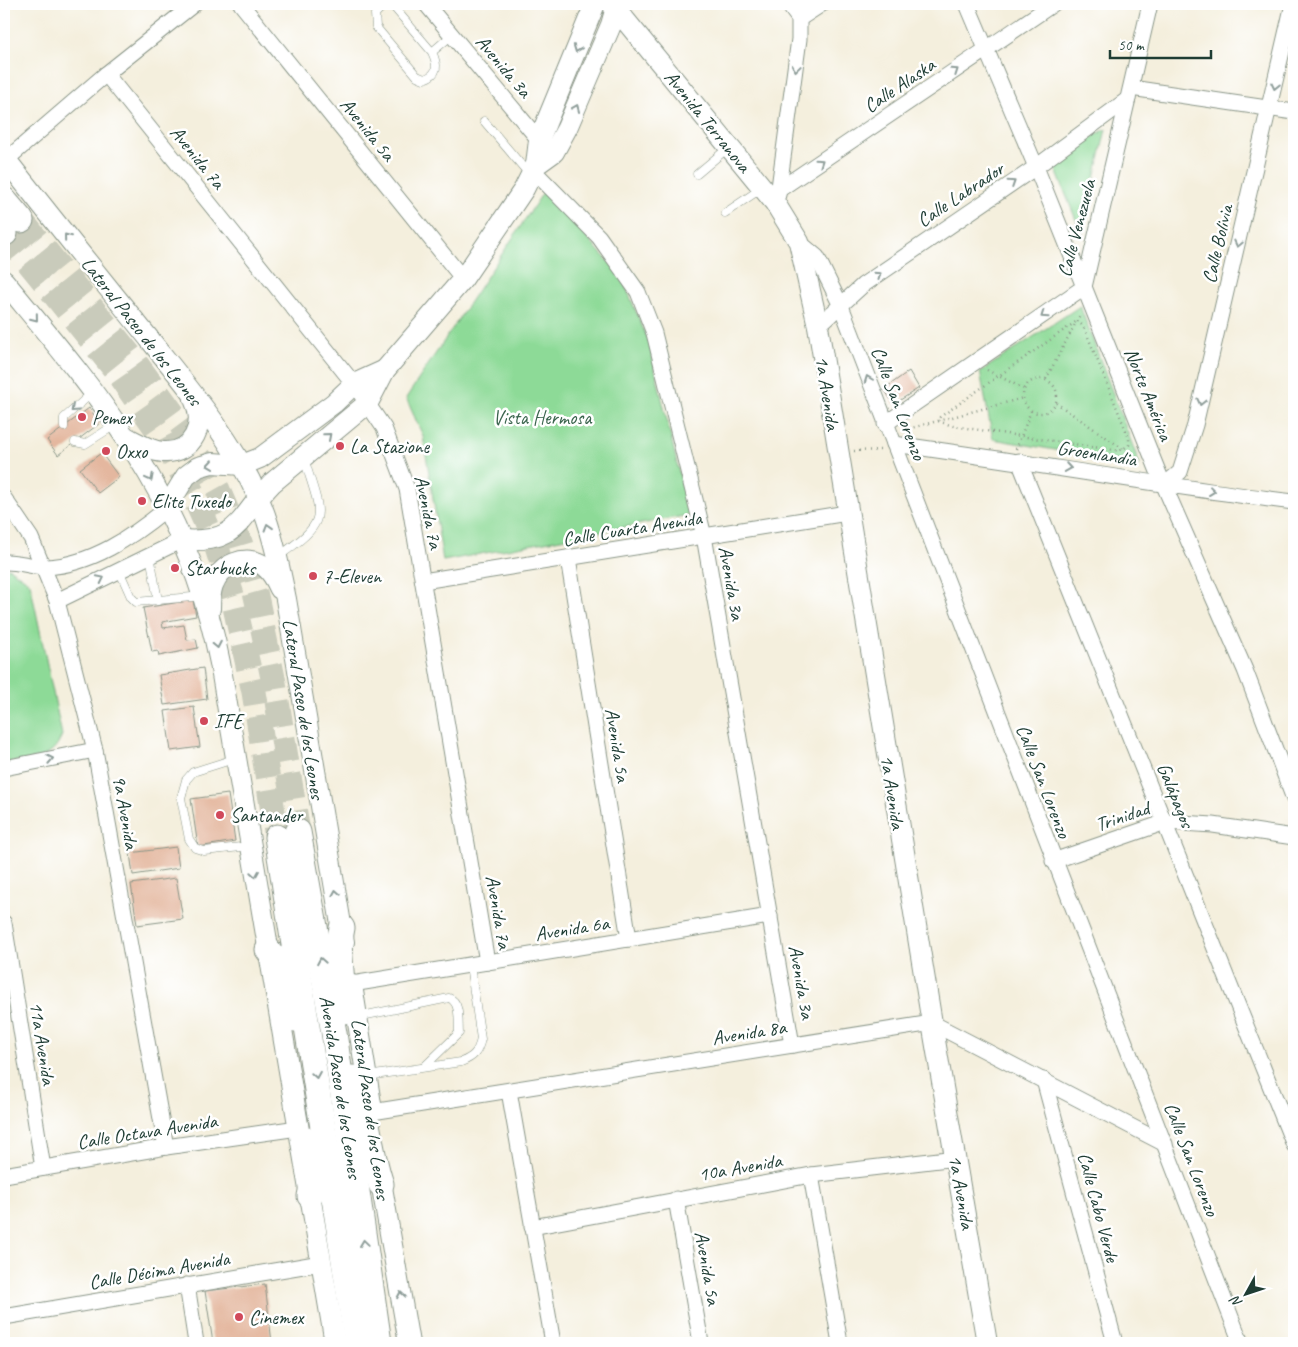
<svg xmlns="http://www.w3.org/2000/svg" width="1298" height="1347" font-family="Caveat,sans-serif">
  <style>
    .green { fill: #8dda97; stroke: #568c66 }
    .building { fill: #e4b79f }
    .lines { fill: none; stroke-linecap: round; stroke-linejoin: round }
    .primary-tunnel { stroke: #c9cbbb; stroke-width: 25; stroke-dasharray: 25 12; stroke-linecap: butt }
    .service-casing { stroke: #8a9688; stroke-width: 9 }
    .minor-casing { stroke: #8a9688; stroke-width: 17 }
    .tertiary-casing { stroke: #8a9688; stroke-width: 22 }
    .primary-casing { stroke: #8a9688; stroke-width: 27 }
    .path { stroke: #8a9688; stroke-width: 2.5; stroke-dasharray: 1 4; stroke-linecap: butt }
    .service { stroke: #fff; stroke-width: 8 }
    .minor { stroke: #fff; stroke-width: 15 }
    .tertiary { stroke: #fff; stroke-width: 20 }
    .primary { stroke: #fff; stroke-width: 25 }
    .oneway { stroke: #8f9e9a }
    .poi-dot { fill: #d1495b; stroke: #fff; stroke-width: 2 }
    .labels { text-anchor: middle; stroke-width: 5; stroke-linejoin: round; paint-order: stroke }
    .street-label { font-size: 20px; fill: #1f3d34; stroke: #fff }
    .poi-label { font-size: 20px; fill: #1f3d34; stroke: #fff; text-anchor: start }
    .park-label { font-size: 20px; fill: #3a644d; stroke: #fff }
  </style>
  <rect width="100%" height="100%" fill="#fff"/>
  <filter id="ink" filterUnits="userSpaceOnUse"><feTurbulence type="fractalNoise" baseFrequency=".02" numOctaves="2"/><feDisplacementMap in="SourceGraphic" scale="10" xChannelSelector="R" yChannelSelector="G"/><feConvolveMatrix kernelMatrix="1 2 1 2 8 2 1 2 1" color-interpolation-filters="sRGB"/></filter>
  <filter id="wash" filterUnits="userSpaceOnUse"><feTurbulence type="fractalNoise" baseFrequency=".0096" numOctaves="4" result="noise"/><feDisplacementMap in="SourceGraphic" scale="20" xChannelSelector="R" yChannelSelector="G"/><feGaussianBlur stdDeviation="1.12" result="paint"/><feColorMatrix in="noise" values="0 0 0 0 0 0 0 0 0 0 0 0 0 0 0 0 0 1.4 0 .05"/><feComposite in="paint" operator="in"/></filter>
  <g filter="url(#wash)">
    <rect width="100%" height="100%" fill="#f4efdd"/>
    <g class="green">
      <path d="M1106 129 1082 235 1052 160Z"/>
      <path d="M544 191 621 275 649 343 689 515 443 561 423 436 406 398Z"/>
      <path d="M1080 306 1140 465 993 439 980 372Z"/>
      <path d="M9 568 30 583 62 735C52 762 29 759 4 763V569Z"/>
    </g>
    <g id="blocks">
      <g class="building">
        <path d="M909 371 919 388 894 404 884 389Z"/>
        <path d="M89 408 100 423 58 455 47 440Z"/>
        <path d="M101 453 119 477 98 493 80 469Z"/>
        <path d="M193 600 196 616 162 622 163 628 184 625 187 640 196 639 198 648 159 656 158 651 152 652 143 608Z"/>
        <path d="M203 668 207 699 164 705 159 675Z"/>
        <path d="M194 707 200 747 171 751 165 711Z"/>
        <path d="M228 794 235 841 198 847 191 799Z"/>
        <path d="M176 847 179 868 133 875 130 853Z"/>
        <path d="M176 878 183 919 137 925 131 884Z"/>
        <path d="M265 1284 272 1343H213L205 1291Z"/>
      </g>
    </g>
  </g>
  <g filter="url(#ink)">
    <use href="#blocks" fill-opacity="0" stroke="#8a9688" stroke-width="1"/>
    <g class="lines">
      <g class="primary-tunnel">
        <path d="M21 220 129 354 182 426 218 490 240 542 256 596 274 683 298 832"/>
        <path d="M5 233 114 368 163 438 193 494 217 548 233 598 254 692 277 837"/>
      </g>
      <g class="service-casing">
        <g id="service">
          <path d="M432 52C438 65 439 74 424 79L417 76 376 27 375 14 383 6 392 5 432 52 452 35"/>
          <path d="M484 121 529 174"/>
          <path d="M697 174 729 147"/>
          <path d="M725 213 762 188"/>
          <path d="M64 427V418L92 393"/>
          <path d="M75 442 85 444 115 425"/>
          <path d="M150 555 158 601"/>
          <path d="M279 556C332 519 321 516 304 458"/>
          <path d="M119 570 131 597 136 602 203 596"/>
          <path d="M234 759 193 772 186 780 181 798 189 839 195 848 204 851 250 846"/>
          <path d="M357 1017 449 998C461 1002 458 1022 459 1033L424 1067"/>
          <path d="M368 1076 461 1062C474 1057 478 1052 481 1039L470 965"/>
        </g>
      </g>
      <g class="minor-casing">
        <g id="minor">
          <path d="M241 4 463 279"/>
          <path d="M426 4 539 140 546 146"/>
          <path d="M967 4 1036 167 1159 474 1245 670 1294 799"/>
          <path d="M799 19 822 4"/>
          <path d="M106 74 354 384 384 428 407 489 487 962"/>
          <path d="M1131 88 1294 112"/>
          <path d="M6 160 106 74 194 4"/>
          <path d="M533 170 599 237 638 292 654 333 704 536 792 1045"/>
          <path d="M780 189 1053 4"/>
          <path d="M778 195 799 39V19L788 4"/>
          <path d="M799 242 817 257 841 306 1241 1343"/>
          <path d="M818 326 863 285 1036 167 1128 99"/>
          <path d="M885 424 1084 287 1150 4"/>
          <path d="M894 444C1028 462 1160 486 1294 502"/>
          <path d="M1019 461 1294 1145"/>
          <path d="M1164 485 1180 472 1195 425 1293 4"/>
          <path d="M4 498 31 538 57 601 95 750 166 1147"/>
          <path d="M568 558 629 939"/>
          <path d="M4 562C18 561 31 567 46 567 91 565 132 537 166 509"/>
          <path d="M423 581 847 513"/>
          <path d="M57 601 182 540"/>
          <path d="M4 768 95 750"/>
          <path d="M1053 861 1166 822 1213 825 1294 837"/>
          <path d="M4 923 43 1168"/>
          <path d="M352 984 770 916"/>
          <path d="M1044 1080 1115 1343"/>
          <path d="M509 1091 553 1343"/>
          <path d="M372 1112 932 1023 1165 1144"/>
          <path d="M4 1175 166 1147 298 1128"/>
          <path d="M811 1175 840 1343"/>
          <path d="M676 1199 701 1343"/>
          <path d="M532 1227 811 1175 956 1158"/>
          <path d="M187 1285 196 1343"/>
          <path d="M4 1317 321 1263"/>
        </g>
      </g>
      <g class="tertiary-casing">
        <g id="tertiary">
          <path d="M612 4 775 203 799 242 818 326 932 1023 987 1343"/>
          <path d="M4 157C52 219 102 280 151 341 190 390 232 439 258 497 272 529 279 565 286 599L344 942"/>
          <path d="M536 165 539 140 595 4"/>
          <path d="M4 281C45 331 89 382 125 437 171 505 204 582 220 663L335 1343"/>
          <path d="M126 437C138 443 150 451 163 452 194 454 206 424 194 399"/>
          <path d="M166 509 186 476 198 467 212 463 242 465 260 458 334 403 354 384 385 370"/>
          <path d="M182 540C240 544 238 518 272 483L368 403 385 370 463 279 524 189 536 165 554 152 567 128 611 25 617 4"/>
          <path d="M210 609C210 601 210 593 213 585 220 565 246 553 264 566 272 572 276 580 280 589"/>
          <path d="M352 985 371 1104"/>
          <path d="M379 1170 409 1343"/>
        </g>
      </g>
      <g class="primary-casing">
        <g id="primary">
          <path d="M4 200 21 220"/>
          <path d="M4 231 5 233"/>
          <path d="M298 832 334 1033 379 1343"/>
          <path d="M277 837 357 1343"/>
          <path d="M342 928 339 944 344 1011"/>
          <path d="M268 950 275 959 295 1019"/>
          <path d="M353 1078C368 1109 369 1150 381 1184"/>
          <path d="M310 1196 313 1182 312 1140"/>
        </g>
      </g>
      <g class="path">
        <path d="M1077 321 1082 325 1086 332 1129 438V445L1120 451 953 426 938 421 940 417Z"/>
        <path d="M987 370 1024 389"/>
        <path d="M1046 379 1081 313"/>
        <circle cx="1040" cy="396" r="17"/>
        <path d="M1056 403 1138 459"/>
        <path d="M904 430 1023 398"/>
        <path d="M1016 449 1031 411"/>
        <path d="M854 451 881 450"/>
      </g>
      <use href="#service" class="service"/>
      <use href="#minor" class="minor"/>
      <use href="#tertiary" class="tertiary"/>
      <use href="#primary" class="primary"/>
    </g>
    <defs><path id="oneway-chevron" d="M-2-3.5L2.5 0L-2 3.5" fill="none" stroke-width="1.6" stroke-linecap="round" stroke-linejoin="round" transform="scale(1.25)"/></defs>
    <g class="oneway">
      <use href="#oneway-chevron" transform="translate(577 49) rotate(111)"/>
      <use href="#oneway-chevron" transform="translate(796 68) rotate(98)"/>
      <use href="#oneway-chevron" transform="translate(955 71) rotate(-34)"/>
      <use href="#oneway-chevron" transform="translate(1275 86) rotate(102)"/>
      <use href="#oneway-chevron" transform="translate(576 108) rotate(-67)"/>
      <use href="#oneway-chevron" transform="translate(820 162) rotate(-34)"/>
      <use href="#oneway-chevron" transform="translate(1012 183) rotate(-33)"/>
      <use href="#oneway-chevron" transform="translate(67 237) rotate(-129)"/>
      <use href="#oneway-chevron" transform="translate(1238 244) rotate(103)"/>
      <use href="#oneway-chevron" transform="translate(878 275) rotate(-35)"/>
      <use href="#oneway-chevron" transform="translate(1044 315) rotate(145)"/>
      <use href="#oneway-chevron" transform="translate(35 318) rotate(51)"/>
      <use href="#oneway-chevron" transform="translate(868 379) rotate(-111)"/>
      <use href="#oneway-chevron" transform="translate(1201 402) rotate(103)"/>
      <use href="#oneway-chevron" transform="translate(74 409) rotate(138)"/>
      <use href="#oneway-chevron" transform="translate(328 436) rotate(-41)"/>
      <use href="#oneway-chevron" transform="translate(210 465) rotate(172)"/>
      <use href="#oneway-chevron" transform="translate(1068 468) rotate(9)"/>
      <use href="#oneway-chevron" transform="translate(150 478) rotate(62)"/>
      <use href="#oneway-chevron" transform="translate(1212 491) rotate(7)"/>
      <use href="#oneway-chevron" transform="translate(268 527) rotate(-107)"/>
      <use href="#oneway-chevron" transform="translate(101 579) rotate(-26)"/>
      <use href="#oneway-chevron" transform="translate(217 645) rotate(79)"/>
      <use href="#oneway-chevron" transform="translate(50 759) rotate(-11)"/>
      <use href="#oneway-chevron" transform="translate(255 874) rotate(81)"/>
      <use href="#oneway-chevron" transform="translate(336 893) rotate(-100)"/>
      <use href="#oneway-chevron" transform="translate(321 961) rotate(-100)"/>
      <use href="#oneway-chevron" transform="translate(316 1075) rotate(81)"/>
      <use href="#oneway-chevron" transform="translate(364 1243) rotate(-98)"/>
      <use href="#oneway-chevron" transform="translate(401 1295) rotate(-100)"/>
    </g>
  </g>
  <g class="poi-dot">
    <circle cx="82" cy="417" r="5"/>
    <circle cx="340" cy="446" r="5"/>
    <circle cx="106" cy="451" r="5"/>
    <circle cx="142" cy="501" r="5"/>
    <circle cx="175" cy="568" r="5"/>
    <circle cx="313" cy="576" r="5"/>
    <circle cx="204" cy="721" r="5"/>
    <circle cx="220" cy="815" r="5"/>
    <circle cx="239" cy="1317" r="5"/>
  </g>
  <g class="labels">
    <g class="street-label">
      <text transform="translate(504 66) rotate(50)" y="7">Avenida 3a</text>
      <text transform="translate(899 85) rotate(-34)" y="7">Calle Alaska</text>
      <text transform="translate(708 121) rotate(51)" y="7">Avenida Terranova</text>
      <text transform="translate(368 129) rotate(51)" y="7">Avenida 5a</text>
      <text transform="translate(198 157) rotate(51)" y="7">Avenida 7a</text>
      <text transform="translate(960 194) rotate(-34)" y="7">Calle Labrador</text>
      <text transform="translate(1076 228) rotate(-75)" y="7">Calle Venezuela</text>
      <text transform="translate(1217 244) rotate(-77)" y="7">Calle Bolivia</text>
      <text transform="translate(142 331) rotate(52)" y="7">Lateral Paseo de los Leones</text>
      <text transform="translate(828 393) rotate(81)" y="7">1a Avenida</text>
      <text transform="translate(1149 394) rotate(68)" y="7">Norte América</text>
      <text transform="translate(899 403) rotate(69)" y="7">Calle San Lorenzo</text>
      <text transform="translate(1097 453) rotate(9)" y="7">Groenlandia</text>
      <text transform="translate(429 512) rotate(78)" y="7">Avenida 7a</text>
      <text transform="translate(632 528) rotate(-9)" y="7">Calle Cuarta Avenida</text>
      <text transform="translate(732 583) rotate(80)" y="7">Avenida 3a</text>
      <text transform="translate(304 709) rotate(81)" y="7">Lateral Paseo de los Leones</text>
      <text transform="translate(618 745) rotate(81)" y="7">Avenida 5a</text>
      <text transform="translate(1044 781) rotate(69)" y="7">Calle San Lorenzo</text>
      <text transform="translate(893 792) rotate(81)" y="7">1a Avenida</text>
      <text transform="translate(1176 795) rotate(68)" y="7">Galápagos</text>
      <text transform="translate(126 812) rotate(80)" y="7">9a Avenida</text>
      <text transform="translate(1122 816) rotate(-19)" y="7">Trinidad</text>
      <text transform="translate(499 912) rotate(80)" y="7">Avenida 7a</text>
      <text transform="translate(572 928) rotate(-9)" y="7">Avenida 6a</text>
      <text transform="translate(802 982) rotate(80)" y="7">Avenida 3a</text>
      <text transform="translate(749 1032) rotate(-9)" y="7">Avenida 8a</text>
      <text transform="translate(43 1043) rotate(81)" y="7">11a Avenida</text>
      <text transform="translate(341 1087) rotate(81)" y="7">Avenida Paseo de los Leones</text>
      <text transform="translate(371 1109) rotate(82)" y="7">Lateral Paseo de los Leones</text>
      <text transform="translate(147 1131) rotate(-9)" y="7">Calle Octava Avenida</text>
      <text transform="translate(1192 1159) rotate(69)" y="7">Calle San Lorenzo</text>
      <text transform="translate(740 1167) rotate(-10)" y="7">10a Avenida</text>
      <text transform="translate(962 1192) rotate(80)" y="7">1a Avenida</text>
      <text transform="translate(1099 1207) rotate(75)" y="7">Calle Cabo Verde</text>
      <text transform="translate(708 1268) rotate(80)" y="7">Avenida 5a</text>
      <text transform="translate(159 1270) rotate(-10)" y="7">Calle Décima Avenida</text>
    </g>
    <g class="poi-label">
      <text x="92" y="424">Pemex</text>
      <text x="350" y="453">La Stazione</text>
      <text x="116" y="458">Oxxo</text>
      <text x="152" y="508">Elite Tuxedo</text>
      <text x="185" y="575">Starbucks</text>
      <text x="323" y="583">7-Eleven</text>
      <text x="214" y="728">IFE</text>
      <text x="230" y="822">Santander</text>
      <text x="249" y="1324">Cinemex</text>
    </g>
    <g class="park-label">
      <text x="542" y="424">Vista Hermosa</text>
    </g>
  </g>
  <rect width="1298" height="1347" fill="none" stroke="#fff" stroke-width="20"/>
  <g transform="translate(1246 1294) rotate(230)" stroke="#ffffff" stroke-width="4" paint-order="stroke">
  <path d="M0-4L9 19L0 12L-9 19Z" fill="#1f3d34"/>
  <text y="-8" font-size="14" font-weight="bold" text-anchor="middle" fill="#1f3d34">N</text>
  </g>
  <path d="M1110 50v8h101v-8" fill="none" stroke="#1f3d34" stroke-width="2.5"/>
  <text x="1118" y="50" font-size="15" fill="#1f3d34" stroke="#ffffff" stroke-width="4" paint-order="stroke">50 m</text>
</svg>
